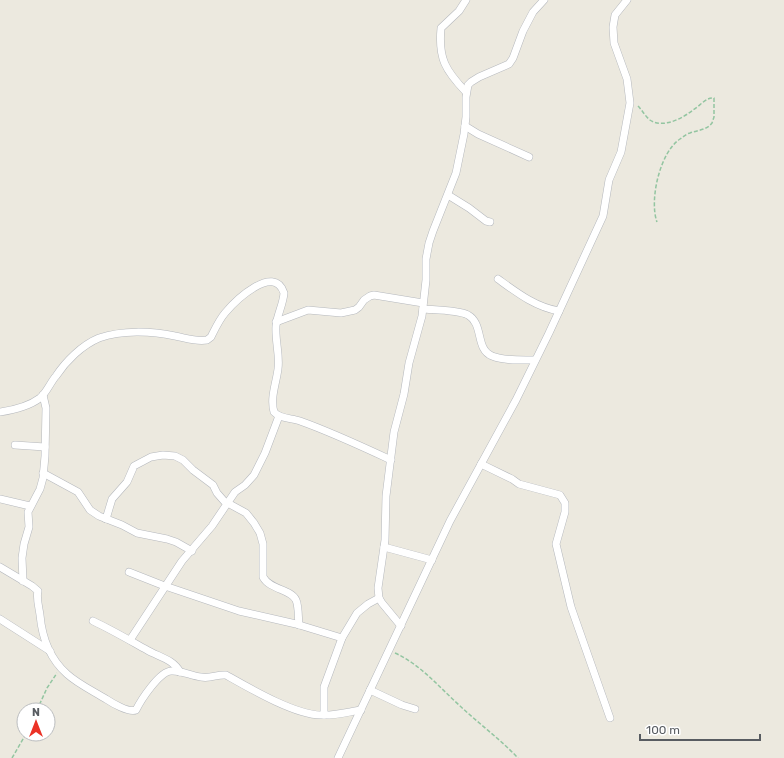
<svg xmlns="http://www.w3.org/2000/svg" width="784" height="758" font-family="Rubik,sans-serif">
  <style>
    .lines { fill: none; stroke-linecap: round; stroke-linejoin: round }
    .street-casing { stroke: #b5b8bd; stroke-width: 8 }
    .path { stroke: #93c5a1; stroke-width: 1.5; stroke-dasharray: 4 2; stroke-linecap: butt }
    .street { stroke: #fff; stroke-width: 7 }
  </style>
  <rect width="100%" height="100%" fill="#ece9df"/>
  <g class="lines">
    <g class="street-casing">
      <g id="street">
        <path d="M466 0 459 11 441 28C438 59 446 71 466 92"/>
        <path d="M465 126 478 134 529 157"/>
        <path d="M448 195 469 208 486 221 490 222"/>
        <path d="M498 279C516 292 535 307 559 311"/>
        <path d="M423 309C435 310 458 310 468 315 484 324 475 349 492 356 505 361 521 360 535 360"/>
        <path d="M276 322 308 310 341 313 355 310 359 307 364 300 370 296 374 295 423 303"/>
        <path d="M0 412C14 410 28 407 40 398 47 392 50 383 56 376 66 361 82 345 99 338 122 330 151 331 175 336 186 338 196 342 207 340L211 337C215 329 219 320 225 313 235 301 274 263 284 293 283 305 277 315 276 326 275 341 280 355 278 369 276 384 270 398 274 412 280 419 292 418 300 421 331 432 361 446 391 460"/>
        <path d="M15 445 45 447"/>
        <path d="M481 464 512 479 519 484 560 495 565 503V512L556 544 571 607 610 718"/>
        <path d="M43 473 78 492 90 510 99 516 122 525 137 533 167 539 176 542 192 551"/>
        <path d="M0 499 30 506"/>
        <path d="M106 519 112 499 127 482 134 466 151 457 163 455 175 456 183 460 193 470 213 485 217 493 224 501 246 513 254 523 260 533 263 544V577C270 590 291 589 296 600 299 607 298 618 299 625"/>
        <path d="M384 547 432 560"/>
        <path d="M0 567 32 586 38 591C36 598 39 607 40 615 42 637 50 659 67 674 78 684 93 691 106 699 112 703 129 713 136 710 141 700 159 672 171 671 181 670 191 676 201 677 211 679 217 674 226 675 249 688 295 715 321 715 334 716 348 712 361 710"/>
        <path d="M129 572 162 585 239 611 296 624 342 638"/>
        <path d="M23 581 22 558 24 544 29 527 28 512 40 489 43 478 45 456 46 408 43 395"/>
        <path d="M0 619 50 651"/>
        <path d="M93 621C112 630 129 640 147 650 159 657 173 659 180 672"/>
        <path d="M401 626 382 603 379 598 378 588 385 540 386 496 394 432 404 394 409 363 422 316 426 280V259L429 243 433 231 456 173 464 134 466 117V97L468 85 471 82 479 77 509 64 513 58 523 31 533 12 544 0"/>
        <path d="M130 640 182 561 212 526 235 492 245 485 254 475 265 453 279 416"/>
        <path d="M370 690 402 705 415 709"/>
        <path d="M324 715V687L342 638 357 613 368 604 379 598"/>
        <path d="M338 758 450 521 516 400 549 333 603 216 609 180 621 152 630 103 627 79 614 43 613 27 615 15 627 0"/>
      </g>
    </g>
    <g class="path">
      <path d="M638 106C642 110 645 116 650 120 663 129 683 118 693 110 700 106 706 97 714 98V117L712 123C707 130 698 130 690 133 686 134 683 137 680 139 660 152 649 200 657 222"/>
      <path d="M395 653C421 665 438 686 459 705 478 723 500 739 518 758"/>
      <path d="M37 710 47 688 57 673"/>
      <path d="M12 758 26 734"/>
    </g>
    <use href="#street" class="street"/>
  </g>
  <g transform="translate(36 722)"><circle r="19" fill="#ffffff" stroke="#bcbec0"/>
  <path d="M0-3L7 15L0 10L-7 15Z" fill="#eb3226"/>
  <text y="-6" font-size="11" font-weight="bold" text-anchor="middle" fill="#585c61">N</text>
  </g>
  <path d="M640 734v6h120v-6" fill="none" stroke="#585c61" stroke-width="2"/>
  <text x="646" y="734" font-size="12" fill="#585c61" stroke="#ffffff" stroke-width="3" paint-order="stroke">100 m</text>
</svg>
